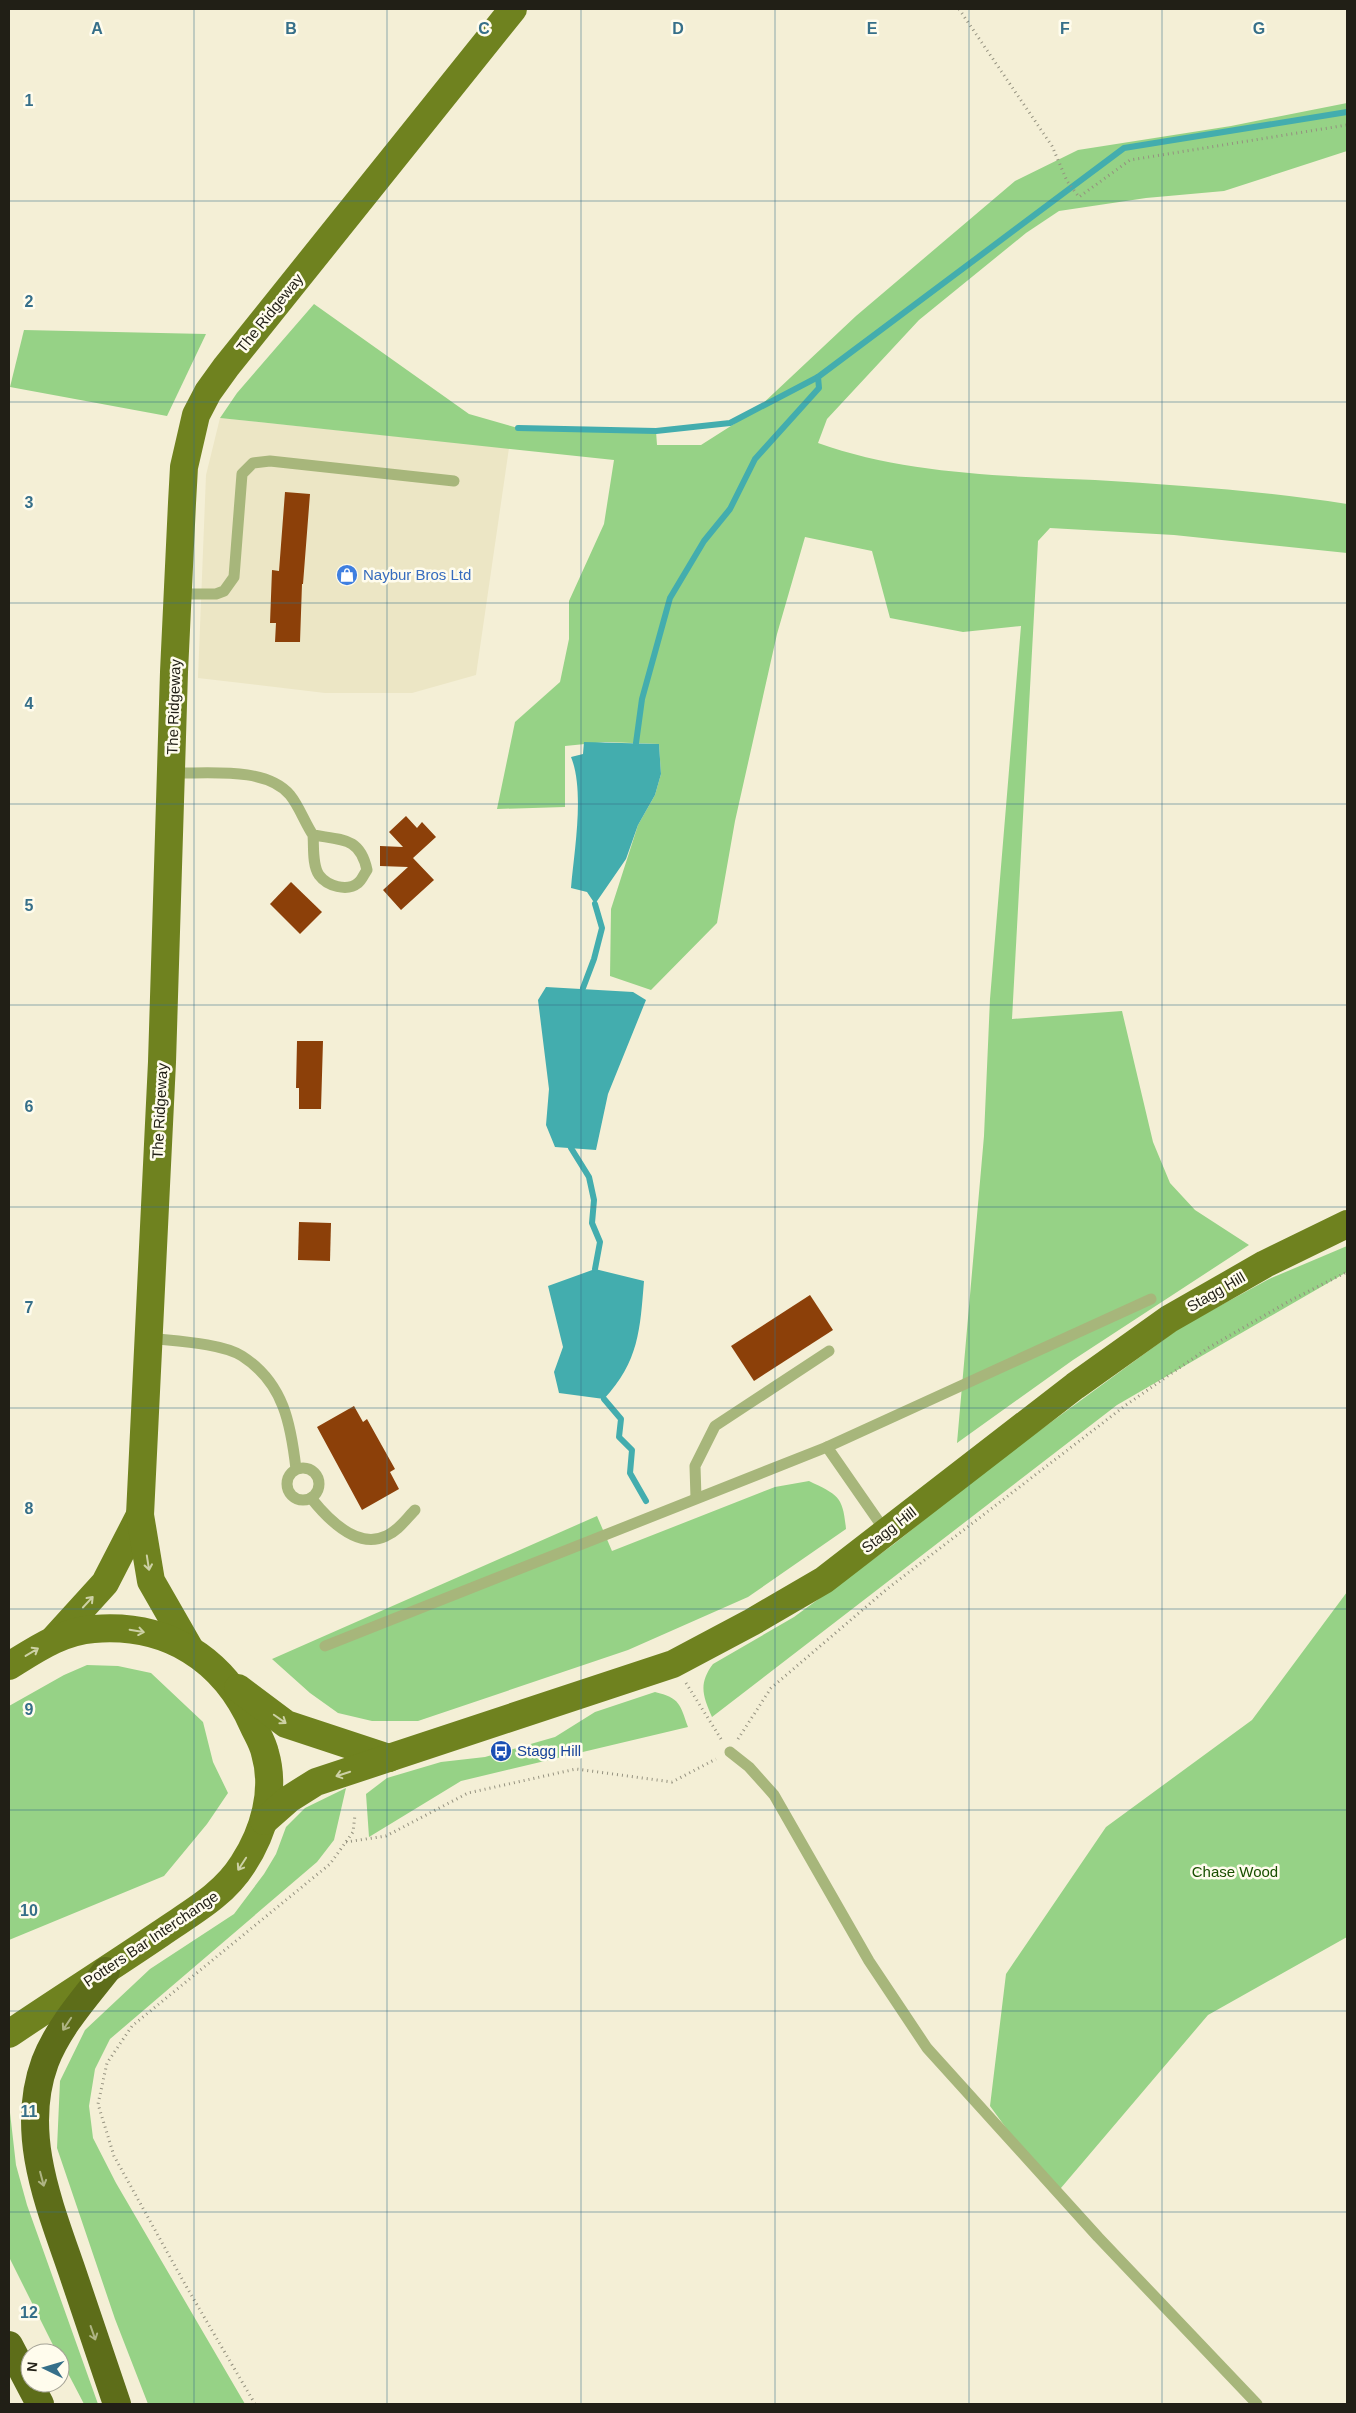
<svg xmlns="http://www.w3.org/2000/svg" width="1356" height="2413" font-family="Helvetica,sans-serif">
  <style>
    .built { fill: #ece6c5 }
    .forest { fill: #96d286 }
    .water { fill: #43adae }
    .lines { fill: none; stroke-linecap: round; stroke-linejoin: round }
    .stream { stroke: #43adae; stroke-width: 6 }
    .building { fill: #8c4009 }
    .path { stroke: #94917f; stroke-width: 3; stroke-dasharray: 1 4; stroke-linecap: butt }
    .lane { stroke: #a7b67b; stroke-width: 11 }
    .primary { stroke: #6f821f; stroke-width: 28 }
    .highway { stroke: #5d6d19; stroke-width: 28 }
    .oneway { stroke: #cdd1a5 }
    .oneway2 { stroke: #aeb483 }
    .grid { fill: none; stroke: #366f89; stroke-width: 1; stroke-opacity: 0.55 }
    .labels { text-anchor: middle; stroke-width: 5; stroke-linejoin: round; paint-order: stroke }
    .street-label { font-size: 15px; fill: #211f16; stroke: #fffced }
    .shop-label { font-size: 15px; fill: #366cbe; stroke: #fffced; text-anchor: start }
    .transit-label { font-size: 15px; fill: #164399; stroke: #fffced; text-anchor: start }
    .park-label { font-size: 15px; fill: #185000; stroke: #fffced }
    .grid-label { font-size: 16px; text-anchor: middle; font-weight: bold; fill: #366f89; stroke: #fffced; stroke-width: 5; stroke-linejoin: round; paint-order: stroke }
  </style>
  <rect width="100%" height="100%" fill="#f4efd6"/>
  <path class="built" d="M220 418 509 448 476 675 412 693H325L198 678 206 475Z"/>
  <g class="forest">
    <path d="M1347 103V151L1224 191 1146 198 1059 211 1026 233 919 320 827 419 818 443C904 474 1004 476 1095 480 1179 485 1263 491 1347 504V553L1174 535 1050 528 1038 541 1012 1019 1122 1011 1153 1142 1170 1183 1195 1210 1249 1245 1073 1360 957 1443 984 1136 990 999 1021 626 963 632 890 618 872 551 805 537 777 634 735 821 717 923 651 990 610 976 611 909 638 825 655 795 661 774 659 744 605 742 565 746V807L497 809 515 722 560 682 569 639V601L604 524 614 460 220 418 237 393 314 304 469 414 518 428 656 431 657 445H701L756 410 856 316 1015 181 1078 150 1231 126Z"/>
    <path d="M24 330 206 334 167 416 10 387Z"/>
    <path d="M1347 1246V1272L1117 1405 712 1717C703 1696 698 1684 713 1664L794 1617 894 1544 991 1466 1181 1327 1269 1279Z"/>
    <path d="M809 1481C838 1495 843 1496 846 1529L748 1597 628 1650 418 1721H372L338 1713 310 1693 272 1659 597 1516 612 1551 775 1487Z"/>
    <path d="M1347 1592V1937L1208 2015 1055 2195 990 2106 1006 1974 1106 1827 1252 1720Z"/>
    <path d="M87 1665 118 1666 151 1673 203 1722 213 1762 228 1793 207 1824 164 1876 9 1940V1706L64 1675Z"/>
    <path d="M655 1692C680 1698 680 1704 688 1727L461 1781 369 1837 366 1794 387 1778 441 1762 485 1757 555 1737 595 1712Z"/>
    <path d="M346 1788 334 1840 317 1862 110 2039 95 2069 89 2106 93 2138 116 2183 245 2404H148L115 2319 57 2148 60 2081 85 2030 150 1969 234 1914 264 1874 276 1854 286 1827 305 1808Z"/>
    <path d="M9 2104 16 2165 27 2205 98 2404H84L60 2358V2353H57L9 2257Z"/>
  </g>
  <g class="water">
    <path d="M584 742 659 744 661 774 655 795 638 825 626 859 595 904 587 892 571 888C574 852 585 791 571 757L583 754Z"/>
    <path d="M546 987 633 992 646 1000 608 1094 596 1150 555 1147 546 1125 549 1089 538 1000Z"/>
    <path d="M595 1269 644 1281C640 1330 639 1361 604 1399L559 1393 554 1372 563 1347 548 1286Z"/>
  </g>
  <g class="lines">
    <g class="stream">
      <path d="M518 428 656 431 730 423 818 377 1124 148 1347 112"/>
      <path d="M636 743 642 699 670 598 704 541 730 509 755 459 819 388 818 377"/>
      <path d="M583 988 594 959 602 928 595 904"/>
      <path d="M571 1148 589 1177 594 1200 592 1223 600 1242 595 1269"/>
      <path d="M604 1399 621 1419 619 1437 632 1450 630 1473 646 1501"/>
    </g>
  </g>
  <g class="building">
    <path d="M285 492 310 494 303 584H302L300 642H275L276 623H270L272 570 279 571Z"/>
    <path d="M406 816 417 828 422 822 436 837 413 858 434 880 401 910 383 890 408 867 380 866V846L403 847 389 832Z"/>
    <path d="M291 882 322 912 300 934 270 904Z"/>
    <path d="M297 1041H323L321 1109H299V1088H296Z"/>
    <path d="M299 1222 331 1223 330 1261 298 1260Z"/>
    <path d="M810 1295 833 1330 754 1381 731 1346Z"/>
    <path d="M354 1406 363 1422 367 1419 395 1469 390 1472 399 1489 362 1510 317 1427Z"/>
  </g>
  <g class="lines">
    <g class="path">
      <path d="M959 9 1052 146 1067 181 1079 197 1130 160 1347 125"/>
      <path d="M686 1683 721 1739"/>
      <path d="M738 1739 771 1688 887 1589 1126 1405 1208 1348 1293 1299 1347 1272"/>
      <path d="M346 1842 386 1836 468 1793 576 1769 672 1782 716 1759"/>
      <path d="M255 2404 186 2286 114 2156 98 2104 107 2063 132 2026 330 1864 353 1832 355 1815"/>
    </g>
    <g class="lane">
      <path d="M177 594H216L224 591 234 577 242 474 253 463 270 461 454 481"/>
      <path d="M172 773C206 774 266 766 290 795 299 806 305 823 313 835 342 840 360 837 367 870 364 874 362 880 358 883 347 892 327 886 319 875 312 865 314 846 313 835"/>
      <path d="M149 1338C174 1341 222 1343 242 1356 284 1383 291 1425 296 1469"/>
      <path d="M827 1447 886 1532"/>
      <circle cx="303" cy="1484" r="16"/>
      <path d="M311 1498C327 1518 357 1550 386 1536 398 1531 406 1519 415 1510"/>
      <path d="M696 1498 695 1466 715 1426 829 1351"/>
      <path d="M325 1646 827 1447 1151 1299"/>
      <path d="M730 1752 749 1767 774 1795 869 1961 927 2048 1098 2237 1257 2404"/>
    </g>
    <g class="primary">
      <path d="M55 1638 105 1583 140 1515"/>
      <path d="M190 1649 151 1581 140 1515 162 1062 174 672 182 503 184 467 196 415 208 392 226 367 513 9"/>
      <path d="M9 1666C35 1650 62 1631 94 1629 167 1623 224 1659 253 1725 257 1734 263 1743 265 1753 276 1790 264 1832 243 1864 223 1896 190 1913 160 1934 110 1968 59 2000 9 2034"/>
      <path d="M238 1688 286 1724 389 1758"/>
      <path d="M264 1821 289 1799 316 1782 673 1664 752 1622 824 1580 1075 1386 1169 1319 1265 1264 1347 1224"/>
    </g>
    <g class="highway">
      <path d="M106 1971C84 1999 58 2028 45 2062 19 2133 49 2204 72 2271 87 2316 102 2360 117 2404"/>
      <path d="M9 2345 40 2404"/>
    </g>
  </g>
  <defs><path id="oneway-shaft" d="M-6 0H5M1.5-3L5.5 0L1.5 3" fill="none" stroke-width="1.6" stroke-linecap="round" stroke-linejoin="round" transform="scale(1.25)"/></defs>
  <g class="oneway">
    <use href="#oneway-shaft" transform="translate(148 1563) rotate(81)"/>
    <use href="#oneway-shaft" transform="translate(88 1602) rotate(-47)"/>
    <use href="#oneway-shaft" transform="translate(137 1631) rotate(10)"/>
    <use href="#oneway-shaft" transform="translate(32 1652) rotate(-31)"/>
    <use href="#oneway-shaft" transform="translate(280 1719) rotate(35)"/>
    <use href="#oneway-shaft" transform="translate(343 1774) rotate(162)"/>
    <use href="#oneway-shaft" transform="translate(242 1864) rotate(123)"/>
  </g>
  <g class="oneway2">
    <use href="#oneway-shaft" transform="translate(67 2024) rotate(124)"/>
    <use href="#oneway-shaft" transform="translate(42 2179) rotate(75)"/>
    <use href="#oneway-shaft" transform="translate(93 2333) rotate(71)"/>
  </g>
  <path class="grid" d="M194 9V2404M387 9V2404M581 9V2404M775 9V2404M969 9V2404M1162 9V2404M9 201H1347M9 402H1347M9 603H1347M9 804H1347M9 1005H1347M9 1207H1347M9 1408H1347M9 1609H1347M9 1810H1347M9 2011H1347M9 2212H1347"/>
  <defs>
    <g id="shop-disc" transform="scale(1.125)"><circle r="9.5" fill="#3f7fe0" stroke="#fffced"/><path d="M-5-2.5h2.3a2.7 3.5 0 0 1 5.4 0H5L5.5 6h-11ZM-1.5-2.5h3a1.5 2.3 0 0 0-3 0Z" fill="#fff"/></g>
    <g id="bus-disc" transform="scale(1.125)"><circle r="9.5" fill="#1a4fb4" stroke="#fffced"/><path d="M-5-6H5V4H4V6H2V4H-2V6H-4V4H-5ZM-3.5-4V0h7V-4ZM-3.5 1.2v1.5H-2V1.2ZM2 1.2v1.5H3.5V1.2Z" fill="#fff"/></g>
  </defs>
  <g fill-rule="evenodd">
    <use href="#shop-disc" x="347" y="575"/>
    <use href="#bus-disc" x="501" y="1751"/>
  </g>
  <g class="labels">
    <g class="street-label">
      <text transform="translate(270 313) rotate(-51)" y="5">The Ridgeway</text>
      <text transform="translate(174 707) rotate(-88)" y="5">The Ridgeway</text>
      <text transform="translate(160 1111) rotate(-87)" y="5">The Ridgeway</text>
      <text transform="translate(1216 1292) rotate(-30)" y="5">Stagg Hill</text>
      <text transform="translate(889 1530) rotate(-38)" y="5">Stagg Hill</text>
      <text transform="translate(151 1939) rotate(-34)" y="5">Potters Bar Interchange</text>
    </g>
    <g class="shop-label">
      <text x="363" y="580">Naybur Bros Ltd</text>
    </g>
    <g class="transit-label">
      <text x="517" y="1756">Stagg Hill</text>
    </g>
    <g class="park-label">
      <text x="1235" y="1877">Chase Wood</text>
    </g>
  </g>
  <g class="grid-label">
    <text x="97" y="34">A</text>
    <text x="291" y="34">B</text>
    <text x="484" y="34">C</text>
    <text x="678" y="34">D</text>
    <text x="872" y="34">E</text>
    <text x="1065" y="34">F</text>
    <text x="1259" y="34">G</text>
    <text x="29" y="106">1</text>
    <text x="29" y="307">2</text>
    <text x="29" y="508">3</text>
    <text x="29" y="709">4</text>
    <text x="29" y="911">5</text>
    <text x="29" y="1112">6</text>
    <text x="29" y="1313">7</text>
    <text x="29" y="1514">8</text>
    <text x="29" y="1715">9</text>
    <text x="29" y="1916">10</text>
    <text x="29" y="2117">11</text>
    <text x="29" y="2318">12</text>
  </g>
  <rect width="1356" height="2413" fill="none" stroke="#211f16" stroke-width="20"/>
  <g transform="translate(45 2368) rotate(275)"><circle r="24" fill="#fffced" stroke="#a6a497"/>
  <path d="M0-4L9 19L0 12L-9 19Z" fill="#366f89"/>
  <text y="-8" font-size="14" font-weight="bold" text-anchor="middle" fill="#211f16">N</text>
  </g>
</svg>
